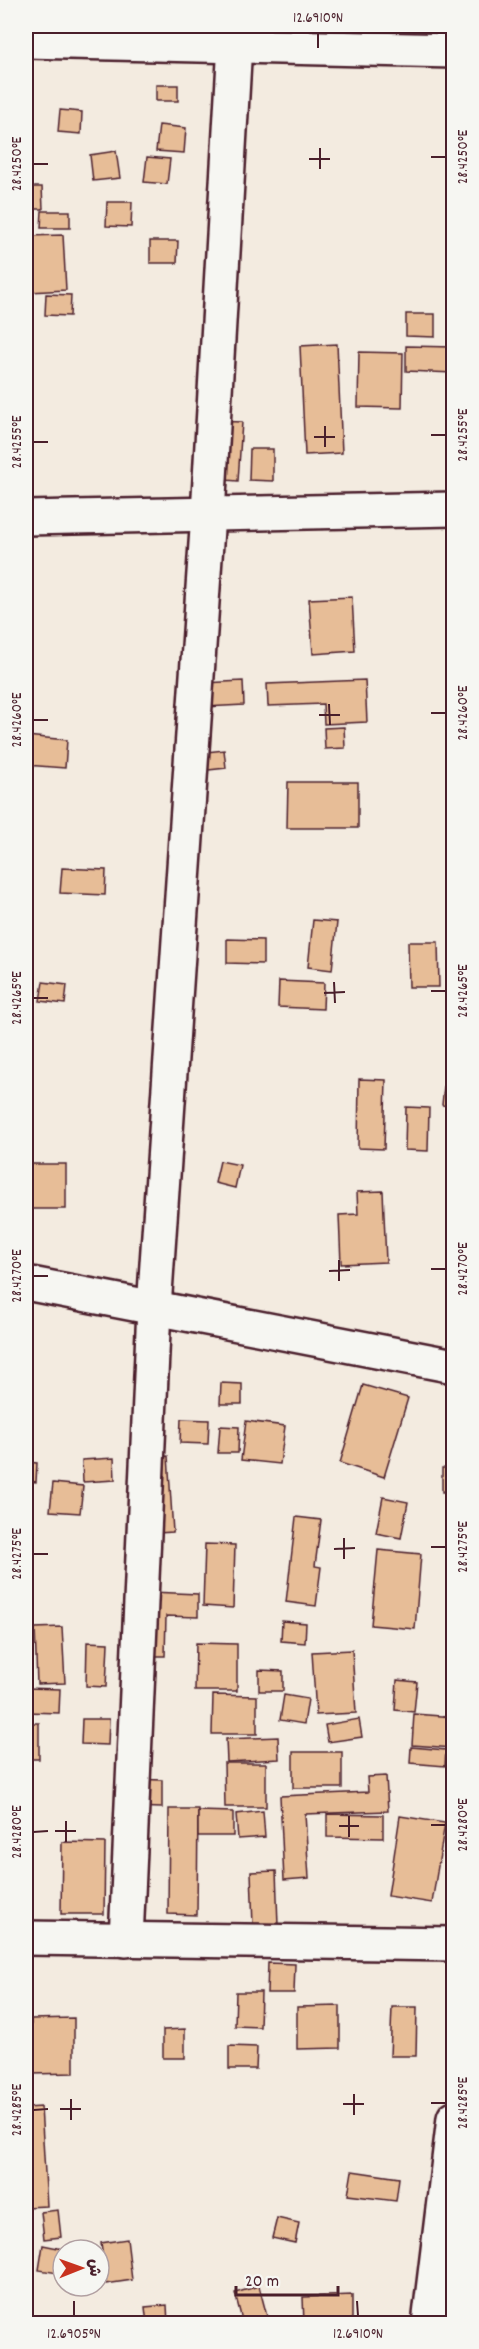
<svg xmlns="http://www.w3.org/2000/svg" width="479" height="2349" font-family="Dekko,'Playpen Sans Arabic',sans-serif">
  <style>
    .building { fill: #e7bd97; stroke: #4a1f2b; stroke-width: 1.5 }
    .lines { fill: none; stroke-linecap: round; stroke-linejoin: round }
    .minor-casing { stroke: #4a1f2b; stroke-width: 38 }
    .minor { stroke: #f6f6f2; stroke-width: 33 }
    .ticks { fill: none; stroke: #4a1f2b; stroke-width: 2 }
    .neatline { fill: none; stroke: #4a1f2b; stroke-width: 2 }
    .ticks-label { font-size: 15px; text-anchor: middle; fill: #4a1f2b }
  </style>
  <rect width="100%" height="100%" fill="#f3ebe0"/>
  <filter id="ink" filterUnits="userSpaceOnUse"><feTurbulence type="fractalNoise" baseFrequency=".0167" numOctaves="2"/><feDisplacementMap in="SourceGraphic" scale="12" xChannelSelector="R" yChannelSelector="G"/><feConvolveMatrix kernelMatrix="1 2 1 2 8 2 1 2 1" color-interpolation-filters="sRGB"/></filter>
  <g filter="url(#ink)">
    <g class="building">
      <rect x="156" y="85" width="22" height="16"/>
      <path d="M60 110 82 112 81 134 58 132Z"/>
      <path d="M159 125 186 128 184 153 156 151Z"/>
      <path d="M116 151 120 178 93 181 90 155Z"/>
      <path d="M147 157 170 159 167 184 144 182Z"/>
      <path d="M26 187H42L43 209H26Z"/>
      <path d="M107 202H132L131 227 106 226Z"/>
      <path d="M42 211H70V228H41Z"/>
      <path d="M63 235 66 290 30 292 27 236Z"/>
      <path d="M150 241H178L177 263H150Z"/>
      <path d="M46 294 71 295 70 316 45 315Z"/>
      <path d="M406 314H435V337L406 336Z"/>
      <path d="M337 344 342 453 305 455 300 346Z"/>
      <path d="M406 346 454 347V373L406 371Z"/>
      <path d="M359 352 403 353 402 408 358 407Z"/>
      <path d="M215 421 242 422 238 481 212 479Z"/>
      <path d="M250 449H273V481L249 480Z"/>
      <path d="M352 597 355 651 313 654 309 599Z"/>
      <path d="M365 680 367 722 324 724 323 704 268 706 267 684Z"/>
      <path d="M243 681 244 705 205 707 204 683Z"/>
      <path d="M344 727 345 748 325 749 324 728Z"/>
      <path d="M26 736 67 740 65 768 26 765Z"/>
      <path d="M224 750 226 768 200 771 198 753Z"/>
      <path d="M26 766H29L26 800Z"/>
      <path d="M288 782H358V828H287Z"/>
      <path d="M62 868 106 870 105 895 60 893Z"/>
      <path d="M313 920 337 922 332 970 308 967Z"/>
      <path d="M227 939 263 940V964L227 963Z"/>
      <path d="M408 942H438L439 987H409Z"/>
      <path d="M279 981 324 983 323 1009 278 1007Z"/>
      <path d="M43 982 67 985 65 1004 40 1001Z"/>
      <path d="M445 1076 454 1077V1107L442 1105Z"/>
      <path d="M359 1079 386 1080 384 1149 358 1148Z"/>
      <path d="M406 1107 429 1108 428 1151 405 1150Z"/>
      <path d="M220 1161 240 1165 235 1188 215 1183Z"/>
      <rect x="26" y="1164" width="40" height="45"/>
      <path d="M383 1191 386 1262 341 1264 339 1215 358 1214 357 1192Z"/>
      <path d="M221 1383 242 1384V1404H220Z"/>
      <path d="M363 1385 408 1398 384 1477 340 1463Z"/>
      <rect x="26" y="1395" width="3" height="45"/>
      <path d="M181 1419 209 1420 208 1444 180 1443Z"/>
      <path d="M246 1421 285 1426 280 1464 241 1460Z"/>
      <path d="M220 1426 239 1427 238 1453H218Z"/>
      <path d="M168 1456 173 1532 142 1534 137 1459Z"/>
      <path d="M114 1458 115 1480 83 1482 82 1460Z"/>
      <path d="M26 1462 37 1463 36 1482 26 1481Z"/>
      <rect x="442" y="1468" width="12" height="24"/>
      <path d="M53 1483 83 1486 80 1513 50 1511Z"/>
      <path d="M383 1497 408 1502 401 1538 376 1533Z"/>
      <path d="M296 1517 321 1520 315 1566 321 1567 316 1606 286 1602Z"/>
      <path d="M205 1544 235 1545 233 1608 203 1606Z"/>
      <path d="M378 1550 421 1554 415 1629 371 1625Z"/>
      <path d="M150 1592 198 1594V1617L166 1616 165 1656H148Z"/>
      <path d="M282 1621 306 1623 305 1643 281 1641Z"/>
      <path d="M62 1627 65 1683 37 1684 35 1628Z"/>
      <path d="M87 1642 108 1643 106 1687 86 1686Z"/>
      <path d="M196 1643 237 1644V1691H195Z"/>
      <path d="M352 1650 356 1713 316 1715 312 1652Z"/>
      <path d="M259 1670 283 1671V1691H259Z"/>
      <path d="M397 1680 417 1682 414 1712 395 1710Z"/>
      <path d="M26 1688 60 1689 59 1713 26 1712Z"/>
      <path d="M213 1695 257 1696V1734H212Z"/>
      <path d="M284 1695 308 1699 304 1724 280 1720Z"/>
      <path d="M414 1714 454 1717V1748L412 1745Z"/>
      <path d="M82 1719H109L108 1745 81 1744Z"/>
      <path d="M359 1719 362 1737 328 1742 325 1725Z"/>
      <rect x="26" y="1723" width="13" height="36"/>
      <path d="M278 1737 279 1759 227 1762 226 1739Z"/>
      <path d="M411 1747 446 1750 445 1766 410 1763Z"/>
      <rect x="293" y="1752" width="49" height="36"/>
      <path d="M224 1763H266V1807H225Z"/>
      <path d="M386 1776 388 1811 305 1814 309 1878 284 1880 280 1796 368 1792 367 1777Z"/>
      <path d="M130 1779 162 1780V1808L130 1807Z"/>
      <path d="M169 1809H198L197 1915 168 1914Z"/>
      <path d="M198 1811 233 1812V1836H198Z"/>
      <path d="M263 1811 265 1837 238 1839 236 1814Z"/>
      <path d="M327 1814 383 1815V1838L327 1837Z"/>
      <path d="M400 1816 445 1823 432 1903 388 1896Z"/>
      <path d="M26 1828H30L29 1848H26Z"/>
      <path d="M62 1842 105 1843 104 1914H61Z"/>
      <path d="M276 1871 278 1925 253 1926 251 1872Z"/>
      <path d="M268 1963 295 1964 294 1993H267Z"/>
      <path d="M236 1992H261L260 2027 235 2026Z"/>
      <path d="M340 2006V2048L297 2049V2007Z"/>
      <path d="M392 2007H417L416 2056H390Z"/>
      <path d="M74 2018V2073L31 2074V2019Z"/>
      <path d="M185 2029V2058H163V2030Z"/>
      <path d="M229 2046 257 2047 256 2069H229Z"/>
      <path d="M41 2107 47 2206 26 2207V2108Z"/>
      <path d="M352 2171 399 2178 396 2201 348 2195Z"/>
      <path d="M58 2210 61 2237 44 2239 41 2212Z"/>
      <path d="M277 2218 299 2223 295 2243 272 2238Z"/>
      <path d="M127 2239 132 2280 106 2284 101 2243Z"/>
      <path d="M43 2245 63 2249 58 2273 39 2270Z"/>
      <path d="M259 2286 269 2324H243L235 2293Z"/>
      <path d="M352 2295V2324H304L303 2297Z"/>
      <path d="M167 2305 168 2324H147L145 2307Z"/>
    </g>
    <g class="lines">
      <g class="minor-casing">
        <g id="minor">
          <path d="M26 41 454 51"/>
          <path d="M26 518 454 509"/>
          <path d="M26 1283 454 1366"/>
          <path d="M26 1938 454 1944"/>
          <path d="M126 1940 154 1308 208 514 236 26"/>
          <path d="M429 2324 454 2118"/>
        </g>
      </g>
      <use href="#minor" class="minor"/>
    </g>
  </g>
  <path class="ticks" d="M318 33V48M320 148V169M431 157H446M309 159H330M33 164H48M325 426V447M431 435H446M314 437H335M33 442H48M329 704 330 725M431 713H446M319 715H340M33 720H48M334 982 335 1003M431 991H446M324 993 345 992M33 998H48M339 1260V1281M431 1269H446M329 1271 350 1270M33 1276H48M344 1538V1559M431 1547H446M334 1549 355 1548M33 1554H48M349 1816V1837M66 1821V1842M431 1825H446M339 1826H359M55 1831H76M33 1832 48 1831M354 2094V2115M71 2099V2120M431 2103H446M343 2104H364M60 2109H81M33 2110 48 2109M74 2301V2316M357 2301 358 2316"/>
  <rect width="479" height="2349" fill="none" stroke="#f6f6f2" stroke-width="66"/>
  <g transform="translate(81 2268) rotate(89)"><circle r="28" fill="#f6f6f2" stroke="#b1a0a2" stroke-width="1.5"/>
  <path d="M0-4.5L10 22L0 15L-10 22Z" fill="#c8321e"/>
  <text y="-9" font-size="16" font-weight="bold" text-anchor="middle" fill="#4a1f2b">ش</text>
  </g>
  <path d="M236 2286v9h102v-9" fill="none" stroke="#4a1f2b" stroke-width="3"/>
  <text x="245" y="2286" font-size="18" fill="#4a1f2b" stroke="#f6f6f2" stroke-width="4.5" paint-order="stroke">20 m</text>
  <rect x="33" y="33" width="413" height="2283" class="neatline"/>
  <g class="ticks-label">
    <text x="318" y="22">12.6910°N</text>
    <text transform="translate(462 157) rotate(-90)" y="5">28.4250°E</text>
    <text transform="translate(16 164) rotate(-90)" y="5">28.4250°E</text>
    <text transform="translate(462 435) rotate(-90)" y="5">28.4255°E</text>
    <text transform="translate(16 442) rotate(-90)" y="5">28.4255°E</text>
    <text transform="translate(462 713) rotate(-90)" y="5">28.4260°E</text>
    <text transform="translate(16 720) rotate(-90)" y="5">28.4260°E</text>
    <text transform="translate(462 991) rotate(-90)" y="5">28.4265°E</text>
    <text transform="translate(16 998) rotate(-90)" y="5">28.4265°E</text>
    <text transform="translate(462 1269) rotate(-90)" y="5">28.4270°E</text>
    <text transform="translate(16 1276) rotate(-90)" y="5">28.4270°E</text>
    <text transform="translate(462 1547) rotate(-90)" y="5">28.4275°E</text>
    <text transform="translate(16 1554) rotate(-90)" y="5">28.4275°E</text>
    <text transform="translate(462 1825) rotate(-90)" y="5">28.4280°E</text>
    <text transform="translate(16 1832) rotate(-90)" y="5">28.4280°E</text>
    <text transform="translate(462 2103) rotate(-90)" y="5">28.4285°E</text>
    <text transform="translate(16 2110) rotate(-90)" y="5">28.4285°E</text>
    <text x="74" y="2338">12.6905°N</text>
    <text x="358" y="2338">12.6910°N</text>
  </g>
</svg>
